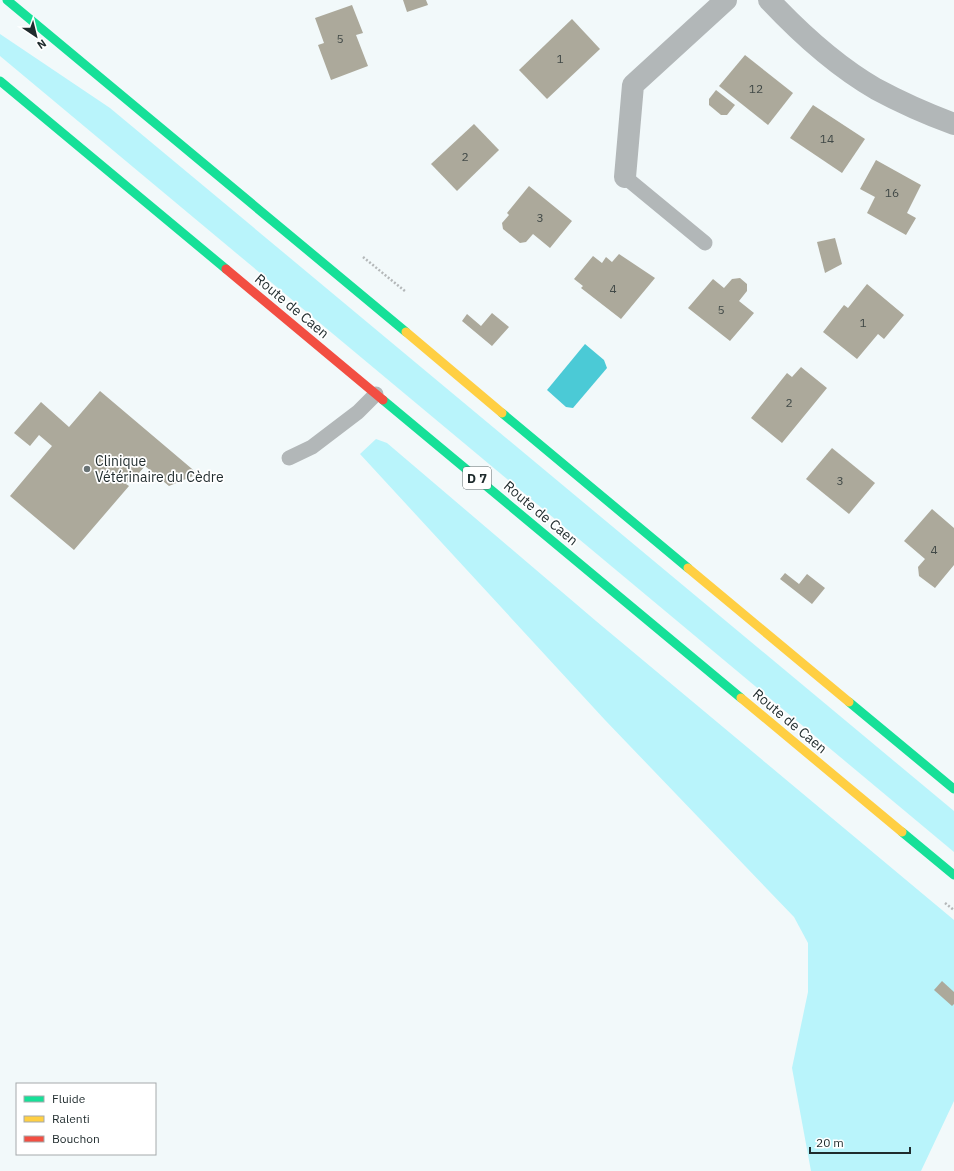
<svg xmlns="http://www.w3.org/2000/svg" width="954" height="1171" font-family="'IBM Plex Sans',sans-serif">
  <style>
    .green { fill: #b9f4fb }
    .water { fill: #4bcad6 }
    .building { fill: #aca99b }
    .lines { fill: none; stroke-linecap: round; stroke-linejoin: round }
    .path { stroke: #b4b8b9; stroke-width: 2.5; stroke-dasharray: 2 2; stroke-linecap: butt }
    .lane { stroke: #b2b7b8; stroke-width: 15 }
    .street { stroke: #b2b7b8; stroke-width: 22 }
    .fast { stroke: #16e098; stroke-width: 9 }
    .slow { stroke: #ffcf43; stroke-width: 9 }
    .jam { stroke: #f24e42; stroke-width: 9 }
    .poi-dot { fill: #697375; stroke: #fff; stroke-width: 1.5 }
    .labels { text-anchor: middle; stroke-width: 3.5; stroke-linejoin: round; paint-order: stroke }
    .number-label { font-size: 12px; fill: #424a48 }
    .shield { fill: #fff; stroke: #626b6c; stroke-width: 1 }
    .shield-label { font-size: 13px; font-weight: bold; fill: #1f2b2d }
    .street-label { font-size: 14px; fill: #1f2b2d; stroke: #fff }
    .poi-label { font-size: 14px; fill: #1f2b2d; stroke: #fff; text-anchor: start }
  </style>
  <rect width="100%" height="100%" fill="#f2f9fa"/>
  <g class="green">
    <path d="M0 34 110 108 954 811V852L0 56Z"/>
    <path d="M376 439 387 443 596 621 954 920V1101L921 1171H811L792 1068 808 992V943L794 917 605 720 360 454Z"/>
  </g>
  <path class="water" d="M585 344 604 360 607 368 573 408 566 407 547 390Z"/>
  <g class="building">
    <path d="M403 0H426L428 5 407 12Z"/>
    <path d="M352 5 363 33 356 35 368 66 331 80 318 45 324 43 315 18Z"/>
    <path d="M572 19 600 49 547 99 519 70Z"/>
    <path d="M745 55 793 93 768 125 719 86Z"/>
    <path d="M716 90 735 105 727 115H721L709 105V99Z"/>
    <path d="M813 105 865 139 842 173 790 138Z"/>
    <path d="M474 124 499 150 457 191 431 164Z"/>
    <path d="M876 160 921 185 907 213 916 218 906 235 867 213 875 197 860 189Z"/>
    <path d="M529 186 572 221 550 248 533 234 526 242 520 243 503 229 502 223 509 215 507 213Z"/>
    <path d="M835 238 842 264 825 273 817 242Z"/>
    <path d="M619 254 655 278 621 319 581 288 583 286 574 279 593 256 602 263 606 257 612 262Z"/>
    <path d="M740 278 747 284V291L739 301 754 313 730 341 688 308 713 279 724 288 732 279Z"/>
    <path d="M867 284 904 315 884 339 878 334 857 359 823 332 844 305 848 308Z"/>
    <path d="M492 313 509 327 492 346 462 321 467 314 481 326Z"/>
    <path d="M801 367 827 388 782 443 751 418 787 373 792 377Z"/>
    <path d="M100 391 198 474 169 486 145 466 138 474 136 473 126 484 129 486 74 550 10 496 52 446 39 435 30 446 14 433 41 402 69 427Z"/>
    <path d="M832 448 875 483 849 514 806 479Z"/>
    <path d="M932 509 954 528V565L935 588 919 576 918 567 925 559 904 541Z"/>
    <path d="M785 573 799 584 807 574 825 588 812 604 780 579Z"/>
    <path d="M942 981 954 992V1004L952 1006 934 990Z"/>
  </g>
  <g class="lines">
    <g class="path">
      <path d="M363 257 406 292"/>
      <path d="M945 903 954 910"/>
    </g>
    <g class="lane">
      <path d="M625 177 705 243"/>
      <path d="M289 458 312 447 358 412 376 394"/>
    </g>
    <g class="street">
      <path d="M769 0C800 33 836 66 876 89 902 103 927 114 954 124"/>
      <path d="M625 177 633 85 726 0"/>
    </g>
    <g class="fast">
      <path d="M7 0 406 332"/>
      <path d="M0 81 226 269"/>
      <path d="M383 400 741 698"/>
      <path d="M502 413 688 568"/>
      <path d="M849 702 954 789"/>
      <path d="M902 832 954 875"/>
    </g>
    <g class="slow">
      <path d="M406 332 502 413"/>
      <path d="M688 568 849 702"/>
      <path d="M741 698 902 832"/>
    </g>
    <path class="jam" d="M226 269 383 400"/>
  </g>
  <circle class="poi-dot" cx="87" cy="469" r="4"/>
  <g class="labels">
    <g class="number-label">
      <text x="340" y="43">5</text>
      <text x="560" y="63">1</text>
      <text x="756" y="93">12</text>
      <text x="827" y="143">14</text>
      <text x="465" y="161">2</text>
      <text x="892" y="197">16</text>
      <text x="540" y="222">3</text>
      <text x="613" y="293">4</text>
      <text x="721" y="314">5</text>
      <text x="863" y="327">1</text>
      <text x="789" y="407">2</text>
      <text x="840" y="485">3</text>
      <text x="934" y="554">4</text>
    </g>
    <rect class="shield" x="463" y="467" width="28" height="22" rx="3"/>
    <g class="shield-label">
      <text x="477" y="483">D 7</text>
    </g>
    <g class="street-label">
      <text transform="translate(292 306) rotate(40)" y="5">Route de Caen</text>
      <text transform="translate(541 513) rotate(40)" y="5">Route de Caen</text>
      <text transform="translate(790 721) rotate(40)" y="5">Route de Caen</text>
    </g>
    <g class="poi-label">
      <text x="95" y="466">Clinique<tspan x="95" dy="16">Vétérinaire du Cèdre</tspan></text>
    </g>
  </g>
  <rect x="16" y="1083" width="140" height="72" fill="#ffffff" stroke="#a5aaab"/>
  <rect x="24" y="1096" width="20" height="6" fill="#16e098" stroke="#a5aaab"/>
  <text x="52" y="1103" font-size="12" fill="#1f2b2d">Fluide</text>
  <rect x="24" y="1116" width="20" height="6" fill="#ffcf43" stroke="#a5aaab"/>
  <text x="52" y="1123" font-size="12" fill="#1f2b2d">Ralenti</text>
  <rect x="24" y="1136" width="20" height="6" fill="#f24e42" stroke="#a5aaab"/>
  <text x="52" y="1143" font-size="12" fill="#1f2b2d">Bouchon</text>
  <g transform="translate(36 36) rotate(145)" stroke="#ffffff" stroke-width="3" paint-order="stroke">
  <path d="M0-3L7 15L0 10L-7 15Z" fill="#1f2b2d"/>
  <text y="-6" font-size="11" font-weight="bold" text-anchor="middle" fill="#1f2b2d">N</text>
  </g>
  <path d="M810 1147v6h100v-6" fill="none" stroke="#1f2b2d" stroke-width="2"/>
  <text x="816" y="1147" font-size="12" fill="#1f2b2d" stroke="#ffffff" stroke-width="3" paint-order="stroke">20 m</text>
</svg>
